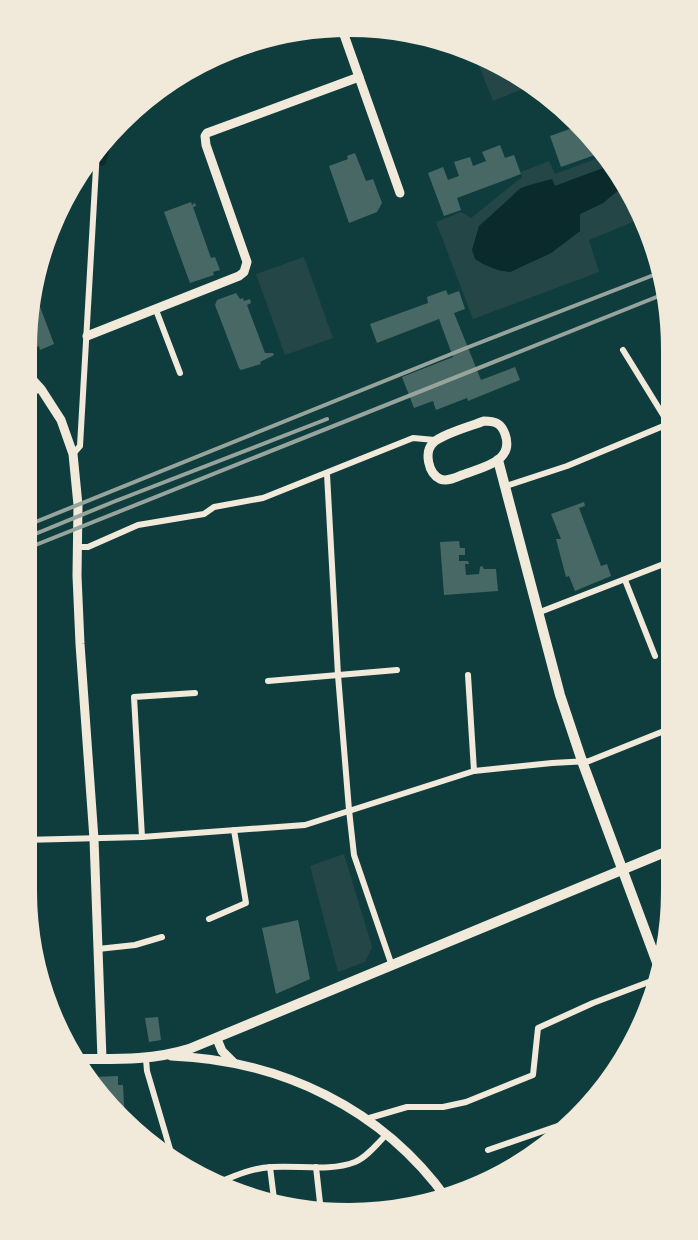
<svg xmlns="http://www.w3.org/2000/svg" width="698" height="1240" font-family="'Source Sans 3',sans-serif">
  <style>
    .green { fill: #244646 }
    .water { fill: #0a2a2b }
    .lines { fill: none; stroke-linecap: round; stroke-linejoin: round }
    .stream { stroke: #0a2a2b; stroke-width: 4 }
    .building { fill: #486865 }
    .minor { stroke: #f1e9da; stroke-width: 6 }
    .tertiary { stroke: #f1e9da; stroke-width: 9 }
    .secondary { stroke: #f1e9da; stroke-width: 10 }
    .rail { stroke: #97a49c; stroke-width: 4 }
    .rim { fill: none; stroke: #f1e9da; stroke-width: 8 }
  </style>
  <rect width="100%" height="100%" fill="#0f3d3e"/>
  <g class="green">
    <path d="M474 53 513 66 535 84 493 101Z"/>
    <path d="M609 154 617 163 555 186 551 179C541 182 528 184 520 189 500 201 491 244 483 264L498 270 510 272 551 253 580 231V214L603 203 628 182 645 217 589 240 599 272 473 319 436 222 461 212 471 218 522 177 521 172 549 161 555 174Z"/>
    <path d="M304 257 333 338 285 355 256 274Z"/>
    <path d="M344 854 372 947 365 962 338 972 310 866Z"/>
  </g>
  <path class="water" d="M617 163 628 182 603 203 580 214V231L551 253 510 272 498 270 483 264 475 259 472 250 479 226 521 188 552 179 555 186Z"/>
  <g class="lines">
    <g class="stream">
      <path d="M101 164 104 162 112 133"/>
      <path d="M76 175 92 167"/>
    </g>
  </g>
  <g class="building">
    <path d="M584 124 606 151 561 167 550 136Z"/>
    <path d="M500 145 505 158 514 155 521 174 457 198 461 210 444 216 428 173 443 167 448 180 459 176 454 162 470 157 473 166 486 161 482 152Z"/>
    <path d="M355 153 366 181 373 179 382 203 377 212 349 223 329 166 348 159 347 156Z"/>
    <path d="M191 202 192 205 195 203 196 206 193 207 211 258 215 257 220 270 213 272 214 275 190 283 164 212Z"/>
    <path d="M446 290 448 295 459 291 465 309 454 313 481 380 515 367 520 380 468 401 467 398 436 410 433 401 414 408 402 377 453 357 439 319 377 343 370 324 428 303 427 297Z"/>
    <path d="M236 293 240 299 243 298 244 301 250 299 251 303 247 305 265 353H273L274 355 260 362 261 364 241 370 239 368 215 305 217 300Z"/>
    <path d="M39 304 54 344 40 350 39 346 32 349 24 326 26 309Z"/>
    <path d="M584 502 585 506 579 508 601 566 607 564 611 576 575 591 569 576 566 577 556 539H561L551 514Z"/>
    <path d="M459 541 460 548H465V555H459V561H468L469 564H465L466 575 479 574 480 567 482 566 484 569H496L498 591 444 595 440 542Z"/>
    <path d="M298 920 310 979 276 994 262 928Z"/>
    <path d="M158 1017 161 1040 149 1042 145 1018Z"/>
    <path d="M118 1076V1085H123L125 1123 96 1095 94 1077Z"/>
  </g>
  <g class="lines">
    <g class="minor">
      <path d="M156 310 180 373"/>
      <path d="M670 344 673 351"/>
      <path d="M623 350 673 431"/>
      <path d="M23 396 41 389"/>
      <path d="M73 454 80 446 97 150"/>
      <path d="M327 474 338 675 349 810 354 855 392 966"/>
      <path d="M506 486 567 466 673 422"/>
      <path d="M77 547H88L138 525 204 514 214 507 263 498 413 438 435 440"/>
      <path d="M625 580 655 656"/>
      <path d="M540 612 674 560"/>
      <path d="M468 675 474 771"/>
      <path d="M268 681 397 670"/>
      <path d="M142 837 134 697 195 693"/>
      <path d="M23 840 142 837 305 825 474 771 552 763 589 761 674 727"/>
      <path d="M209 919 246 903 234 830"/>
      <path d="M98 949 135 945 162 937"/>
      <path d="M146 1059 147 1071 175 1166"/>
      <path d="M366 1119 407 1107H443L466 1102 533 1075 538 1028 593 1003 662 977"/>
      <path d="M488 1150 578 1119"/>
      <path d="M270 1167 275 1207"/>
      <path d="M316 1167 321 1212"/>
      <path d="M215 1184C234 1176 251 1168 272 1167 299 1165 329 1172 355 1162 367 1157 377 1144 386 1135"/>
    </g>
    <g class="tertiary">
      <path d="M342 29 400 193"/>
      <path d="M87 336 239 276 244 272 247 262 206 145 205 136 207 133 359 77"/>
      <path d="M23 369 41 389 61 420 73 454 78 505 77 576 80 644 94 839 102 1059"/>
      <path d="M484 421C495 421 501 423 505 434 515 462 482 467 462 475 455 478 447 482 440 479 428 473 424 452 433 443 442 434 472 426 484 421Z"/>
      <path d="M217 1039 222 1051 233 1062"/>
      <path d="M171 1056C280 1060 382 1108 447 1199"/>
    </g>
    <g class="secondary">
      <path d="M498 460 560 695 582 761 662 976"/>
      <path d="M73 1059C114 1059 150 1061 189 1049L675 848"/>
    </g>
    <g class="rail">
      <path d="M23 527 466 348 664 271"/>
      <path d="M23 539 113 502 327 419"/>
      <path d="M23 550 669 292"/>
    </g>
  </g>
  <path d="M0 0H698V1240H0ZM349 33H349A316 316 0 0 1 665 349V891A316 316 0 0 1 349 1207H349A316 316 0 0 1 33 891V349A316 316 0 0 1 349 33Z" fill="#f1e9da" fill-rule="evenodd"/>
  <path class="rim" d="M349 33H349A316 316 0 0 1 665 349V891A316 316 0 0 1 349 1207H349A316 316 0 0 1 33 891V349A316 316 0 0 1 349 33Z"/>
</svg>
